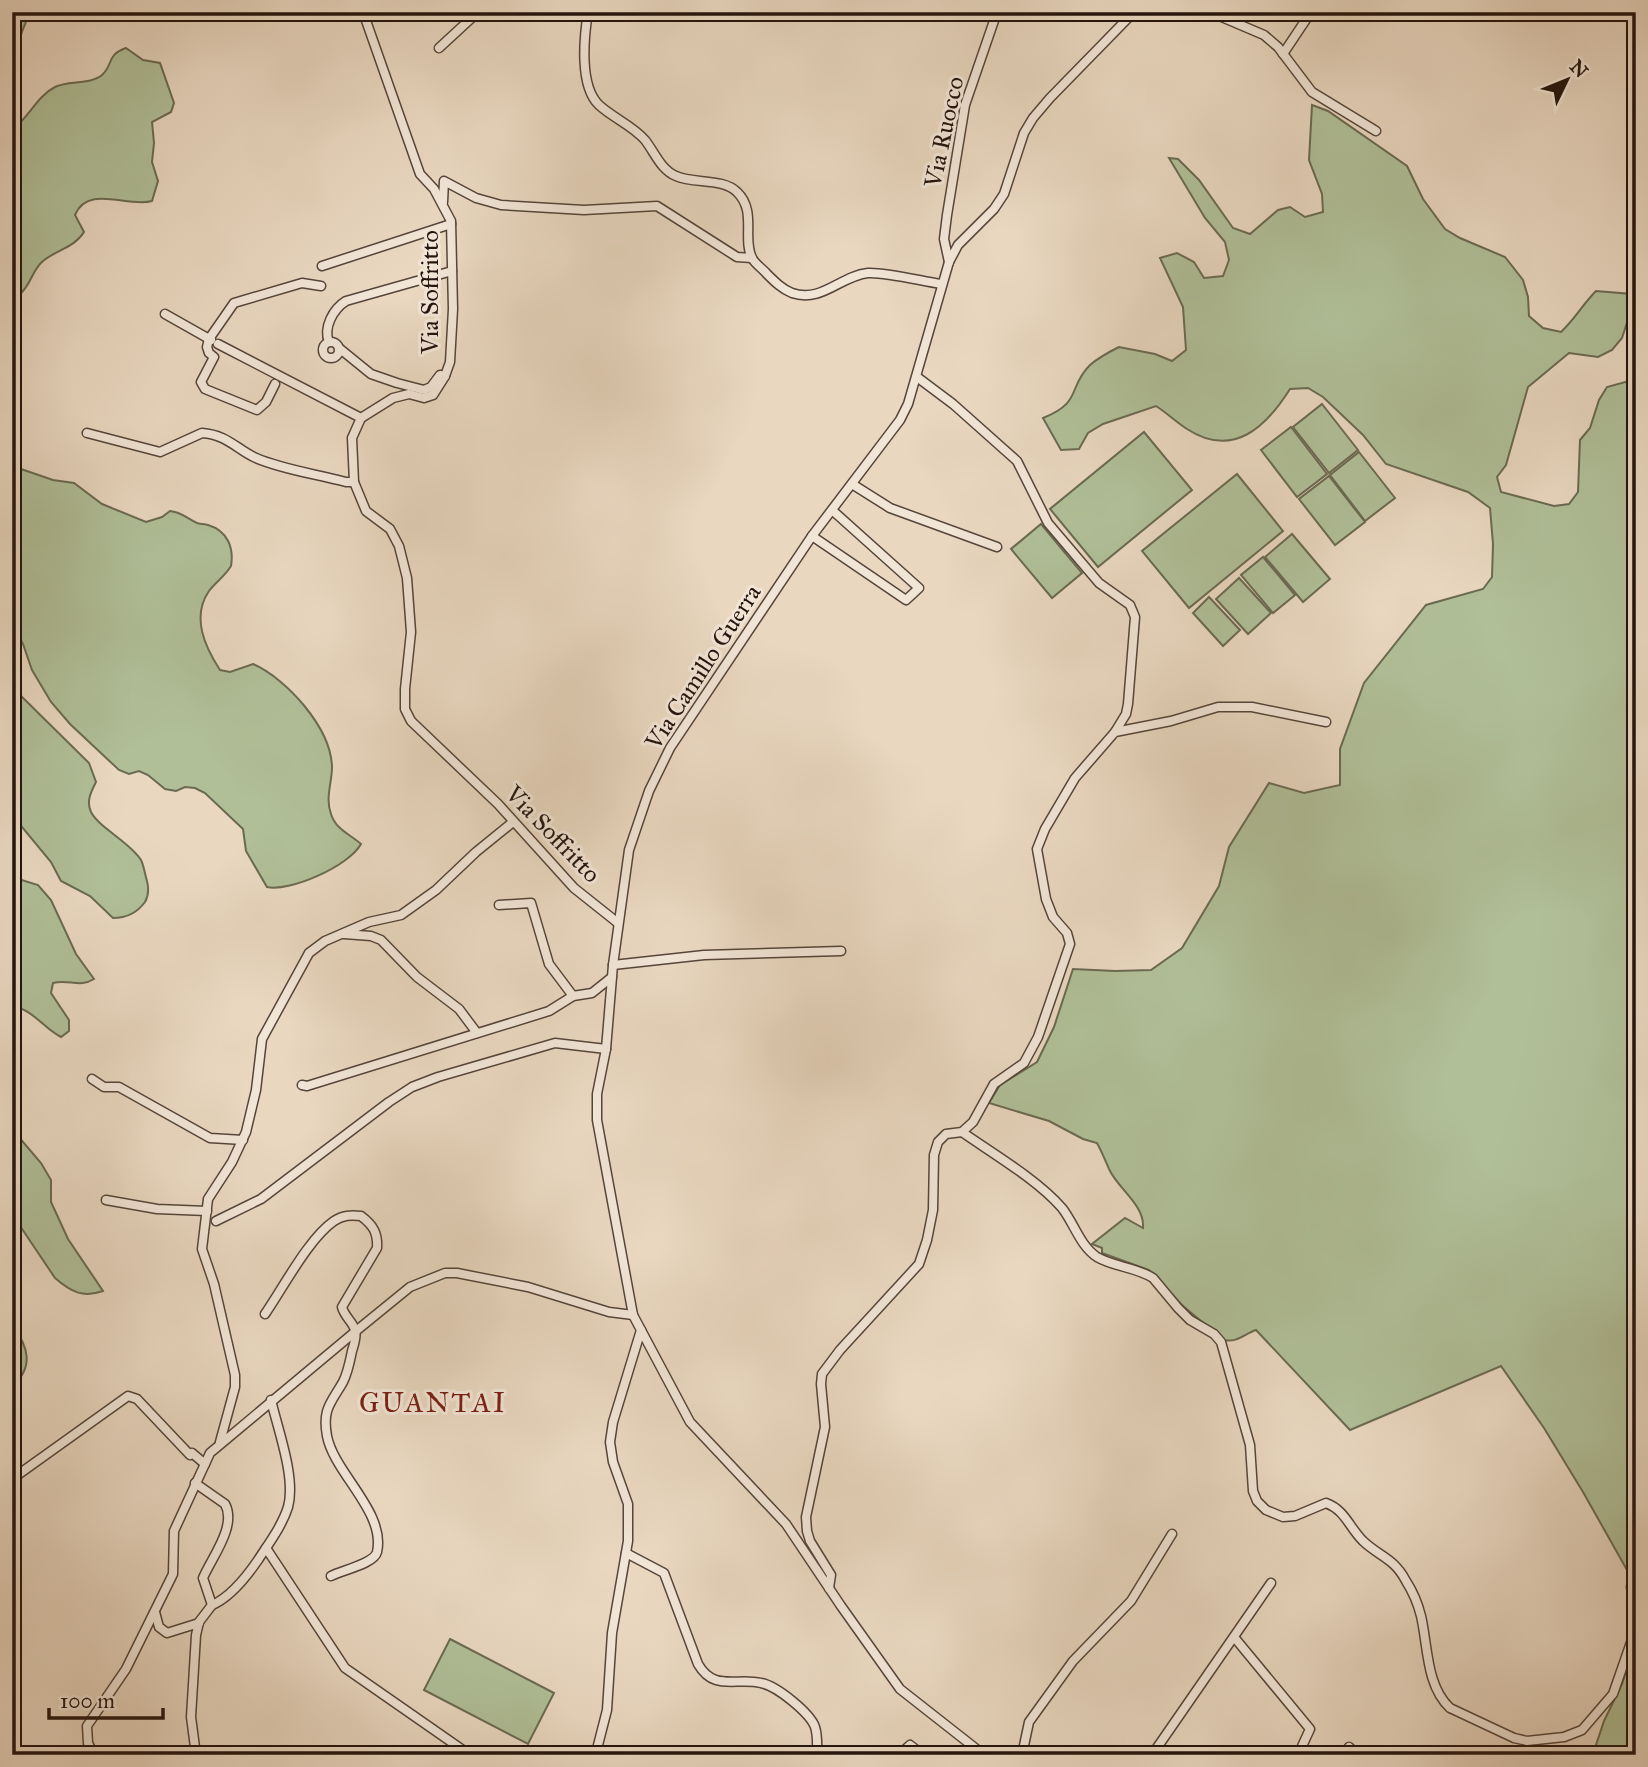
<svg xmlns="http://www.w3.org/2000/svg" width="1648" height="1767" font-family="'IM FELL Great Primer',serif">
  <style>
    .green { fill: #b0bf98; stroke: #6a6a52; stroke-width: 2 }
    .lines { fill: none; stroke-linecap: round; stroke-linejoin: round }
    .minor-casing { stroke: #55453a; stroke-width: 11 }
    .minor { stroke: #f1e5d6; stroke-width: 8 }
    .labels { text-anchor: middle; stroke-width: 6; stroke-linejoin: round; paint-order: stroke }
    .street-label { font-size: 24px; fill: #24140d; stroke: #f1e5d6 }
    .quarter-label { font-size: 28px; letter-spacing: 2px; fill: #7a1f14; stroke: #f1e5d6 }
  </style>
  <rect width="100%" height="100%" fill="#e9d7c0"/>
  <filter id="stains"><feTurbulence type="fractalNoise" baseFrequency=".00286" numOctaves="4"/><feColorMatrix values="0 0 0 0 .2 0 0 0 0 .09 0 0 0 0 .02 0 0 0 .5 -.17"/></filter>
  <radialGradient id="worn" r=".72"><stop offset=".6" stop-color="#630" stop-opacity="0"/><stop offset="1" stop-color="#630" stop-opacity=".3"/></radialGradient>
  <g class="green">
    <path d="M12 12H28L29 14 18 42 12 44Z"/>
    <path d="M126 48 143 60 160 63 174 103 171 112 152 122 154 143 152 162 158 181 152 201C128 208 88 184 75 215L84 232C74 248 56 250 43 261 32 270 31 285 20 294L12 292V130C28 119 37 96 55 87 68 80 90 85 102 75 114 64 106 55 126 48Z"/>
    <path d="M1312 105 1328 111 1407 166 1423 199 1445 229 1460 238 1505 257 1523 280 1528 297 1529 316 1543 328 1561 332C1576 318 1582 305 1596 291L1632 294 1633 304 1622 338 1612 350 1598 357 1569 353 1528 387 1506 465 1497 477 1501 492 1554 506 1569 504 1578 492 1580 440 1590 428 1599 400 1607 387 1636 379V1586L1583 1492 1544 1428 1501 1366 1350 1430 1256 1330C1244 1334 1237 1343 1224 1340L1183 1306 1149 1270 1102 1253V1248L1092 1244 1125 1218 1143 1228C1145 1205 1118 1189 1109 1169 1105 1160 1102 1152 1097 1143L1083 1139 1049 1121 989 1103 1000 1085 1037 1062 1054 1027 1073 969 1115 971 1151 970 1182 948 1219 886 1229 847 1269 783 1304 793 1340 785V749L1364 683 1426 605 1483 589 1492 577 1493 544 1490 508 1468 492 1386 464 1363 435 1323 397 1308 388 1290 389C1266 427 1233 459 1187 429 1176 422 1167 413 1156 406L1103 424 1088 433 1079 449 1061 450 1043 418C1083 402 1067 388 1090 365 1098 358 1109 352 1119 347L1155 354 1172 361 1186 350 1183 307 1160 258 1177 253 1194 262 1204 278 1223 276 1229 260 1225 242 1205 218 1169 158 1178 159 1199 180 1233 228 1250 234 1278 210 1290 207 1305 217 1323 212 1322 194 1309 160Z"/>
    <path d="M1322 404 1358 450 1329 473 1293 427Z"/>
    <path d="M1291 427 1327 474 1297 497 1261 450Z"/>
    <path d="M1144 432 1192 490 1098 567 1050 509Z"/>
    <path d="M1359 452 1395 498 1365 521 1330 475Z"/>
    <path d="M12 462 21 469 53 480 74 483 102 504 146 522 162 517 170 511C182 512 186 518 197 523 203 525 201 523 208 525 228 531 234 548 231 566 225 576 216 582 209 591 191 617 205 647 220 670L230 672 253 664C287 679 331 728 332 767 332 783 325 798 331 814 336 830 350 834 361 844 349 866 290 892 267 887L246 851 243 829 205 793 195 788 185 787 176 791 165 789 148 775 139 771 129 774 119 770 70 724 51 702 32 670 23 644 12 624Z"/>
    <path d="M1237 474 1283 531 1189 608 1142 551Z"/>
    <path d="M1329 476 1365 522 1335 545 1299 499Z"/>
    <path d="M1041 524 1082 573 1052 598 1011 549Z"/>
    <path d="M1292 534 1330 579 1303 602 1265 557Z"/>
    <path d="M1263 557 1295 595 1273 613 1241 575Z"/>
    <path d="M1239 578 1271 613 1248 634 1216 599Z"/>
    <path d="M1209 597 1240 630 1223 646 1193 613Z"/>
    <path d="M12 687 89 763 96 782C91 792 86 801 91 812 99 828 130 842 141 860 144 866 145 875 147 881 149 889 149 895 145 902 137 913 125 918 113 918L90 896 61 881 51 862 12 815Z"/>
    <path d="M12 877 38 885 51 900 76 954 94 979C80 988 69 979 53 983L51 993 69 1020V1031L61 1037C44 1029 31 1007 12 1007Z"/>
    <path d="M12 1129 41 1163 51 1180V1202L68 1239 103 1291C83 1298 71 1292 55 1278L12 1214Z"/>
    <path d="M12 1326C29 1346 34 1368 12 1386Z"/>
    <path d="M450 1639 554 1693 528 1744 424 1690Z"/>
    <path d="M1636 1640V1755H1598L1595 1748 1604 1721 1622 1684Z"/>
  </g>
  <g class="lines">
    <g class="minor-casing">
      <g id="minor">
        <path d="M363 12 420 174 434 189 451 221 453 309 450 362 445 376 433 395 424 398 409 394 393 398 361 418 352 438 354 482 366 511 390 529 399 546 407 578 411 632 405 689V709L411 721 498 804 574 888 618 923"/>
        <path d="M588 12C584 37 579 86 599 105 613 118 632 125 645 140 655 153 661 170 676 176 694 184 723 178 737 192 757 211 742 239 752 258 755 264 763 269 767 274 775 282 782 289 792 293 822 303 840 276 868 273 886 272 921 281 941 284"/>
        <path d="M1210 12 1264 35 1278 47 1312 92 1376 131"/>
        <path d="M439 48 478 12"/>
        <path d="M1283 54 1311 12"/>
        <path d="M443 202 444 181 476 198 501 205 584 210 657 206 737 257 752 258"/>
        <path d="M949 262 944 239 947 215 965 105 997 12"/>
        <path d="M322 266 451 224"/>
        <path d="M165 314 211 340"/>
        <circle cx="331" cy="350" r="8"/>
        <path d="M329 342C323 328 333 309 346 301L452 271"/>
        <path d="M218 344 361 418"/>
        <path d="M339 348 371 374 397 383 424 390 431 387 440 375 445 376"/>
        <path d="M917 377 953 404 1017 461 1048 523 1099 583 1130 605 1135 617 1128 704 1126 714 1115 732"/>
        <path d="M275 384 266 402 257 410 205 389 201 382 214 357 209 353 207 347 209 339 234 303 302 283 321 286"/>
        <path d="M87 433 160 452 202 433C228 435 236 449 256 458 284 470 317 474 346 482H354"/>
        <path d="M852 484 890 508 997 547"/>
        <path d="M812 536 906 600 919 588 832 510"/>
        <path d="M499 905 531 903 549 964 573 996"/>
        <path d="M344 934 371 936 381 940 417 977 459 1009 477 1033"/>
        <path d="M613 965 704 955 841 951"/>
        <path d="M92 1079 104 1087H119L210 1138 243 1140"/>
        <path d="M302 1085 307 1086 549 1011 573 996 592 993 612 977"/>
        <path d="M962 1132C992 1153 1038 1180 1062 1208 1074 1223 1080 1246 1097 1257 1114 1267 1136 1267 1153 1278L1178 1308 1190 1320 1214 1334 1221 1342 1250 1445 1253 1491 1257 1501 1266 1510 1283 1517 1295 1516 1326 1503C1345 1510 1349 1527 1363 1541 1380 1557 1394 1558 1406 1581 1413 1592 1418 1604 1421 1616 1428 1646 1426 1686 1450 1708L1514 1738 1527 1741 1564 1737 1582 1730 1613 1694 1636 1628"/>
        <path d="M106 1200 157 1209 207 1211"/>
        <path d="M216 1221 261 1199 389 1102 412 1087 438 1077 555 1043 606 1049"/>
        <path d="M265 1314C283 1288 309 1238 334 1221 343 1215 351 1215 361 1216 373 1225 378 1233 377 1248L342 1307C344 1316 353 1322 355 1330 357 1336 354 1345 352 1351 350 1361 348 1372 343 1382 331 1403 322 1409 327 1436 334 1473 386 1512 377 1552 374 1564 342 1570 331 1576"/>
        <path d="M220 1442 235 1387V1375L214 1284 202 1249 208 1199 232 1162 246 1132 256 1090 262 1039 309 953 325 941 369 922 401 915 436 890 476 852 513 822"/>
        <path d="M12 1479 128 1396 137 1399 190 1455 192 1453 205 1464"/>
        <path d="M195 1483 225 1504C237 1526 212 1557 203 1578L212 1605 199 1622 196 1635 191 1717 196 1755"/>
        <path d="M266 1548 345 1668 470 1755"/>
        <path d="M626 1553 664 1573 698 1664C714 1692 736 1677 761 1683 777 1686 810 1713 815 1727 818 1736 817 1746 817 1755"/>
        <path d="M1631 1587 1636 1595"/>
        <path d="M829 1588 831 1575 810 1541 807 1531 806 1517 825 1427 821 1384 822 1374 840 1350 919 1264 927 1240 933 1210 934 1155 938 1142 946 1134 962 1132 973 1122 994 1084 1024 1063 1038 1037 1070 944 1067 933 1053 917 1046 899 1037 849 1045 829 1075 778 1115 732 1171 721 1218 707H1252L1326 722"/>
        <path d="M212 1605C231 1597 247 1576 258 1560 269 1543 282 1526 288 1507 296 1478 278 1430 271 1400"/>
        <path d="M155 1612 159 1627 167 1633 199 1623"/>
        <path d="M1234 1637 1310 1729 1298 1755"/>
        <path d="M1349 1747 1357 1755"/>
        <path d="M94 1755 88 1743 87 1726 126 1669 173 1574 174 1531 210 1453 356 1331 410 1287 445 1273H457L528 1287 609 1312 633 1315"/>
        <path d="M598 1755 597 1749 607 1710 612 1633 628 1541V1504L613 1462 610 1442 613 1422 641 1330"/>
        <path d="M899 1755 910 1745 923 1755"/>
        <path d="M984 1755 900 1689 841 1606 786 1524 690 1422 633 1315 597 1120V1094L606 1049 613 965 629 850 649 791 670 748 812 536 900 420 908 404 949 262 958 245 994 209 1004 194 1024 133 1033 118 1050 98 1134 12"/>
        <path d="M1022 1755 1029 1722 1073 1661 1131 1601 1172 1534"/>
        <path d="M1152 1755 1271 1583"/>
      </g>
    </g>
    <use href="#minor" class="minor"/>
  </g>
  <g class="labels">
    <g class="street-label">
      <text transform="translate(944 132) rotate(-78)" y="8">Via Ruocco</text>
      <text transform="translate(430 292) rotate(-90)" y="8">Via Soffritto</text>
      <text transform="translate(703 667) rotate(-57)" y="8">Via Camillo Guerra</text>
      <text transform="translate(553 834) rotate(46)" y="8">Via Soffritto</text>
    </g>
    <g class="quarter-label">
      <text x="433" y="1412">GUANTAI</text>
    </g>
  </g>
  <rect width="1648" height="1767" fill="none" stroke="#e9d7c0" stroke-width="42"/>
  <rect x="14" y="14" width="1620" height="1739" fill="none" stroke="#24140d" stroke-width="3.5"/>
  <rect x="21" y="21" width="1606" height="1725" fill="none" stroke="#24140d" stroke-width="2"/>
  <g transform="translate(1567 80) rotate(47)" stroke="#f1e5d6" stroke-width="5" paint-order="stroke">
  <path d="M0-5L12 26L0 18L-12 26Z" fill="#24140d"/>
  <text y="-10" font-size="19" font-weight="bold" text-anchor="middle" fill="#24140d">N</text>
  </g>
  <path d="M49 1708v10h114v-10" fill="none" stroke="#24140d" stroke-width="3.5"/>
  <text x="60" y="1708" font-size="21" fill="#24140d" stroke="#f1e5d6" stroke-width="5" paint-order="stroke">100 m</text>
  <rect width="100%" height="100%" filter="url(#stains)"/>
  <rect width="100%" height="100%" fill="url(#worn)"/>
</svg>
